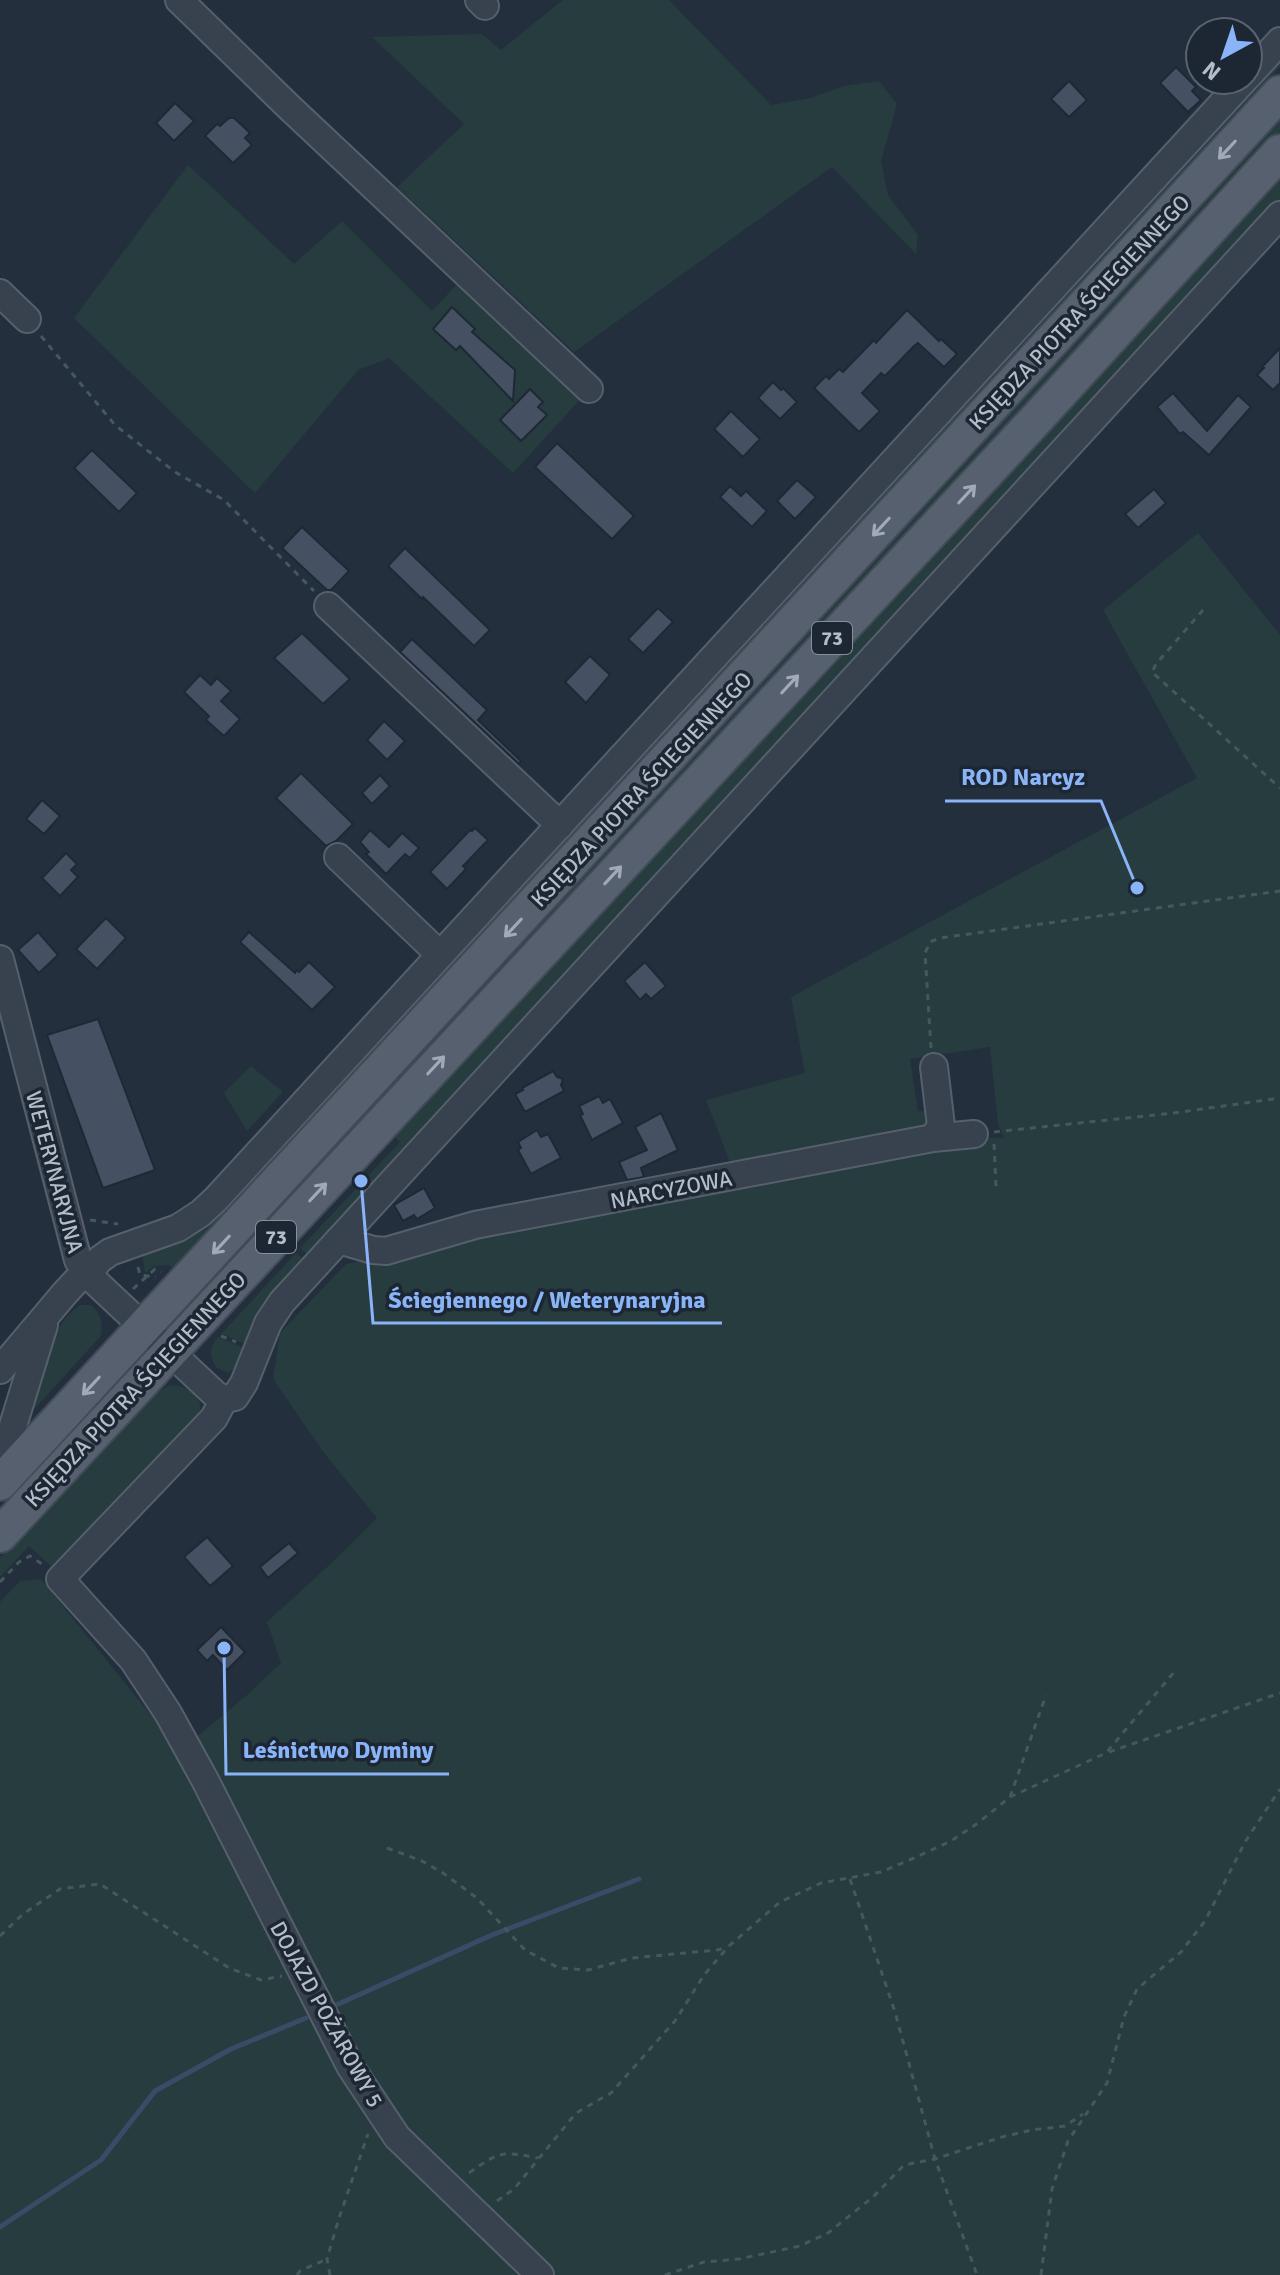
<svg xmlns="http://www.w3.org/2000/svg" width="1280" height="2275" font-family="Signika,sans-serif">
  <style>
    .green { fill: #263c3f }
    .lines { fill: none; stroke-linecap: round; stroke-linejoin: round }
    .stream { stroke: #394c67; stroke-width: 5 }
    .building { fill: #455162; stroke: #1f2835; stroke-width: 2 }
    .minor-casing { stroke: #565f6c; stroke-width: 30 }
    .major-casing { stroke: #414a57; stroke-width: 38 }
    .path { stroke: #44595c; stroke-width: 3; stroke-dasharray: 6 6; stroke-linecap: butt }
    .minor { stroke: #38414e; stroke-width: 26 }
    .major { stroke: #56606e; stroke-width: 34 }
    .oneway { stroke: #a1aab7 }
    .labels { text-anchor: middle; stroke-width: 7; stroke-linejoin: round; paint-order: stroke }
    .shield { fill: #1d2633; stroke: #878f9c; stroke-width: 2 }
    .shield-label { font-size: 20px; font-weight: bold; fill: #b4bcc9 }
    .street-label { font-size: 22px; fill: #b4bcc9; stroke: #1d2633 }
    .leader { fill: none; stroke: #8ab4f8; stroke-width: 3 }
    .callout-dot { fill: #8ab4f8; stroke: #1d2633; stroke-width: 3 }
    .callout-label { font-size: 24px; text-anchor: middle; font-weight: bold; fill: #8ab4f8; stroke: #1d2633; stroke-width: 7; stroke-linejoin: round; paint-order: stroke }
  </style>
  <rect width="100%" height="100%" fill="#242f3e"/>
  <g class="green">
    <path d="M563 0H669L771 105 810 98 844 86 879 81 897 104 881 161 888 195 918 235 916 254 832 167 574 352 397 187 464 124 372 37 482 34 501 50Z"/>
    <path d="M1280 53V67L368 1062 313 1117 173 1269 169 1265 154 1266 145 1273 142 1253 166 1242Z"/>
    <path d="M1280 108V135L977 464 347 1137 403 1065Z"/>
    <path d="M188 165 294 264 342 221 432 311 462 279 586 393 513 473 389 358 358 370 255 493 74 318Z"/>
    <path d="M1280 179V202L312 1259 300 1248 400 1142 395 1137 422 1106Z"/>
    <path d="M1198 533 1280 635V2275H0V1602L20 1581 41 1579 180 1751 247 1695 281 1663 267 1622 338 1557 377 1518 324 1453 273 1379 280 1333 346 1264 989 1138H1004L998 1124 990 1047 910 1059 918 1111H927L928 1119 923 1127 913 1131 733 1170 706 1100 805 1073 791 997 1197 778 1103 610Z"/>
    <path d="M251 1066 283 1092 247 1131 224 1093Z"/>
    <path d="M296 1253 308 1263 249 1345 221 1334Z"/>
    <path d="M81 1305H91C101 1314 104 1324 100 1337L27 1417C38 1385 49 1322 81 1305Z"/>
    <path d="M218 1337 242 1347 236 1367 228 1373 216 1367C209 1356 209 1347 218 1337Z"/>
    <path d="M176 1385C193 1389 204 1399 200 1417L54 1569 29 1546 0 1577V1558L158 1392 168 1386Z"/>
  </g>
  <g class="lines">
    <g class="stream">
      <path d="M334 2006 492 1935 639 1879"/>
      <path d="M0 2227 101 2160 155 2091 231 2049 306 2018"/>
    </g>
  </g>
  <g class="building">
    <path d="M1176 67 1196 87 1192 91 1201 100 1188 112 1160 83Z"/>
    <path d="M1069 81 1087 100 1069 117 1051 99Z"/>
    <path d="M175 103 194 121 174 141 156 123Z"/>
    <path d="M229 118H234L250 133 245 138 252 145 233 163 205 136 217 124 220 126Z"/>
    <path d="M452 307 475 329 472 332 515 370 513 401 460 346 456 350 433 329Z"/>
    <path d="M907 310 939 341 941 339 957 354 944 367 918 343 914 346 885 376 881 373 862 393 880 411 859 432 814 388 826 376 829 379 839 369 843 372 874 340 876 343Z"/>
    <path d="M1280 348V383L1273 390 1257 375 1264 368 1262 367Z"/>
    <path d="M773 382 781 390 783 388 797 402 780 419 758 398Z"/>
    <path d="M530 389 543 402 538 407 547 415 521 441 500 420Z"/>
    <path d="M1173 393 1207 431 1238 395 1251 407 1209 455 1183 432 1180 434 1157 407Z"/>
    <path d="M731 411 760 439 743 457 714 429Z"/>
    <path d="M557 443 634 516 612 539 535 467Z"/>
    <path d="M92 450 137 493 119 512 74 468Z"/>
    <path d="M797 480 816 497 795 519 777 501Z"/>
    <path d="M730 486 741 496 746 491 767 511 752 527 720 497Z"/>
    <path d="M1154 489 1166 503 1138 528 1125 514Z"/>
    <path d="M302 527 349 571 331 590H327L282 548Z"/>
    <path d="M405 548 490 630 474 646 423 597 422 599 388 566Z"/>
    <path d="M658 608 673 622 643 653 628 639Z"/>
    <path d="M302 633 350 679 323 704 274 658Z"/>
    <path d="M412 639 487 710 478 720 521 761 519 764 400 652Z"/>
    <path d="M590 656 610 675 586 703 565 682Z"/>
    <path d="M200 675 211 685 217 678 231 691 221 701 240 719 224 736 206 720 209 716 184 692Z"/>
    <path d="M384 721 405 741 387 760 367 740Z"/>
    <path d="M301 773 353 824 336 841 326 846 276 798Z"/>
    <path d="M380 775 390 786 372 804 362 793Z"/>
    <path d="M42 800 60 816 44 834 26 819Z"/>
    <path d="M475 828 488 840 463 866 466 869 447 889 430 872 470 830 472 831Z"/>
    <path d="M370 830 389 847 402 833 419 848 410 858 405 854 386 874 366 854 369 852 360 842Z"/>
    <path d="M66 853 77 864 71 870 78 877 60 896 42 878Z"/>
    <path d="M106 918 126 938 97 969 76 949Z"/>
    <path d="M38 932 58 955 39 973 18 950Z"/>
    <path d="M249 932 295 973 297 970 299 972 309 962 335 987 312 1010 240 942Z"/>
    <path d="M645 962 666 986 651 999 646 994 640 1000 624 981Z"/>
    <path d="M98 1019 155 1170 103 1188 47 1035Z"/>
    <path d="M553 1071 557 1077 563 1079 561 1085 564 1091 525 1112 515 1094 523 1090 522 1088Z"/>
    <path d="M599 1096 603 1103 610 1099 623 1123 592 1140 580 1115 583 1114 579 1106Z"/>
    <path d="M661 1113 678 1150 641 1168 644 1177 627 1180 619 1162 647 1150 635 1127Z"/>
    <path d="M537 1130 541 1137 548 1134 561 1158 531 1174 518 1150 521 1148 518 1142Z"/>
    <path d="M424 1188 435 1208 417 1219 414 1215 403 1221 394 1205Z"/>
    <path d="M207 1537 233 1566 210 1586 184 1557Z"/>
    <path d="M289 1543 298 1553 268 1578 260 1567Z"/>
    <path d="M221 1627 245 1652 227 1670 213 1655 207 1661 197 1650Z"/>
  </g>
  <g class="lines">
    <g class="minor-casing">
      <g id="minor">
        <path d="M179 0 289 107 589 389"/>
        <path d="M479 0 485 6"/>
        <path d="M1248 76 1280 41"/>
        <path d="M0 293 27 319"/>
        <path d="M328 606 560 825"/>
        <path d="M338 857 433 948"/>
        <path d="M0 959 78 1260 88 1275 216 1395 224 1399 235 1397 244 1383 268 1323 282 1302 1280 215"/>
        <path d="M933 1138 974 1134"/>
        <path d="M339 1240 373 1250 386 1251 475 1225 933 1138 941 1126 934 1067"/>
        <path d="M0 1370 65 1293 77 1280 88 1275 99 1260 110 1252 178 1228 201 1213 216 1199 1244 80"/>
        <path d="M224 1399 214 1418 60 1579 133 1660 168 1713 205 1780 350 2066 397 2137 540 2275"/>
        <path d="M0 1468 44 1325"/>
      </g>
    </g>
    <g class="major-casing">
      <g id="major">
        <path d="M0 1483 1280 93"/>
        <path d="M0 1535 1041 414 1280 152"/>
      </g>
    </g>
    <g class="path">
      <path d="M41 336 115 425 175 472 224 500 314 591"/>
      <path d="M1203 610 1156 664 1152 672 1280 788"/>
      <path d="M931 1048 925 953 930 942 940 938 1280 891"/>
      <path d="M994 1132 1174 1113 1280 1098"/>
      <path d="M994 1144 996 1186"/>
      <path d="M90 1220 118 1224"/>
      <path d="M138 1267 140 1275 156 1277"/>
      <path d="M133 1289 155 1269 161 1272"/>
      <path d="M221 1336 236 1342"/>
      <path d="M0 1582 19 1562 30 1556 45 1566"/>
      <path d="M1109 1752 1280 1693"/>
      <path d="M1010 1797 1046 1695"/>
      <path d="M387 1848 422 1861 443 1873 477 1898 525 1950 559 1968 588 1970 632 1958 717 1950 726 1948"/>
      <path d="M850 1879 895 2012 935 2159 977 2275"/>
      <path d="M0 1936 23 1914 60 1889 100 1884 229 1968 261 1980 282 1976"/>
      <path d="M469 2173C500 2151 502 2151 538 2158"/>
      <path d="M497 2201 514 2189 576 2113 611 2093 675 2021 704 1975 729 1946 780 1902 821 1883 881 1872 914 1858 951 1841 978 1823 1010 1797 1106 1753 1175 1671"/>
      <path d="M297 2275 300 2271 327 2259"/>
      <path d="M330 2275 327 2259 339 2218 368 2134"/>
      <path d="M665 2275 704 2262 739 2259 800 2246 828 2233 873 2197 904 2165 935 2159 1002 2137 1032 2130 1065 2126 1083 2114"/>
      <path d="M1041 2275 1052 2189 1068 2141 1107 2083 1124 2017 1137 1989 1181 1952 1205 1921 1245 1842 1280 1789"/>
    </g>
    <use href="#minor" class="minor"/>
    <use href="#major" class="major"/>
  </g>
  <defs><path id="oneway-shaft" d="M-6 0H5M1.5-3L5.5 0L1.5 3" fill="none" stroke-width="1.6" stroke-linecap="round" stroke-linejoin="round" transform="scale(2)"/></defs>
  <g class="oneway">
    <use href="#oneway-shaft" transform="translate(1227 150) rotate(133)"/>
    <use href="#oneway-shaft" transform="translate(967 494) rotate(-47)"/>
    <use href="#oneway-shaft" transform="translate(881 527) rotate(133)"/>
    <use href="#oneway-shaft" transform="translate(790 684) rotate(-47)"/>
    <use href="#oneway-shaft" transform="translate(613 875) rotate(-47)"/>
    <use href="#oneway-shaft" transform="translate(513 928) rotate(133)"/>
    <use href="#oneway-shaft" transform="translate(436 1065) rotate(-47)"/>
    <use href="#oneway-shaft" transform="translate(318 1192) rotate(-47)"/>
    <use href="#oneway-shaft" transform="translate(221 1245) rotate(133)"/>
    <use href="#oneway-shaft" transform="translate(91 1386) rotate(133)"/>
  </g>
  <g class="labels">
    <g class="shield">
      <rect x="812" y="622" width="40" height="32" rx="6"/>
      <rect x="256" y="1221" width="40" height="32" rx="6"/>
    </g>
    <g class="shield-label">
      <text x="832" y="645">73</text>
      <text x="276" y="1244">73</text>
    </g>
    <g class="street-label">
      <text transform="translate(1079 312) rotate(-47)" y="8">KSIĘDZA PIOTRA ŚCIEGIENNEGO</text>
      <text transform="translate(641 789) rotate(-47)" y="8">KSIĘDZA PIOTRA ŚCIEGIENNEGO</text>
      <text transform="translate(55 1172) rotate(75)" y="8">WETERYNARYJNA</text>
      <text transform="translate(671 1189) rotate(-11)" y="8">NARCYZOWA</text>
      <text transform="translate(135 1389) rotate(-47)" y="8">KSIĘDZA PIOTRA ŚCIEGIENNEGO</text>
      <text transform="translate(327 2014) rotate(61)" y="8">DOJAZD POŻAROWY 5</text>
    </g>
  </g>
  <path class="leader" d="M1137 888L1101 801H945M361 1181L373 1323H722M224 1648L226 1774H449"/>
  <g class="callout-dot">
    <circle cx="1137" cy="888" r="8"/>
    <circle cx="361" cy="1181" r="8"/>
    <circle cx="224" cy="1648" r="8"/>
  </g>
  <g class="callout-label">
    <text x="1023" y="785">ROD Narcyz</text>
    <text x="547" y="1308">Ściegiennego / Weterynaryjna</text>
    <text x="338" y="1758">Leśnictwo Dyminy</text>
  </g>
  <g transform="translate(1224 56) rotate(220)"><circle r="38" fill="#1d2633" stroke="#59626f" stroke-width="2"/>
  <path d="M0-6L14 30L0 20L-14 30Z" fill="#8ab4f8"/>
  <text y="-12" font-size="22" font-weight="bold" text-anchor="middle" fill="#b4bcc9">N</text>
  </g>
</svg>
